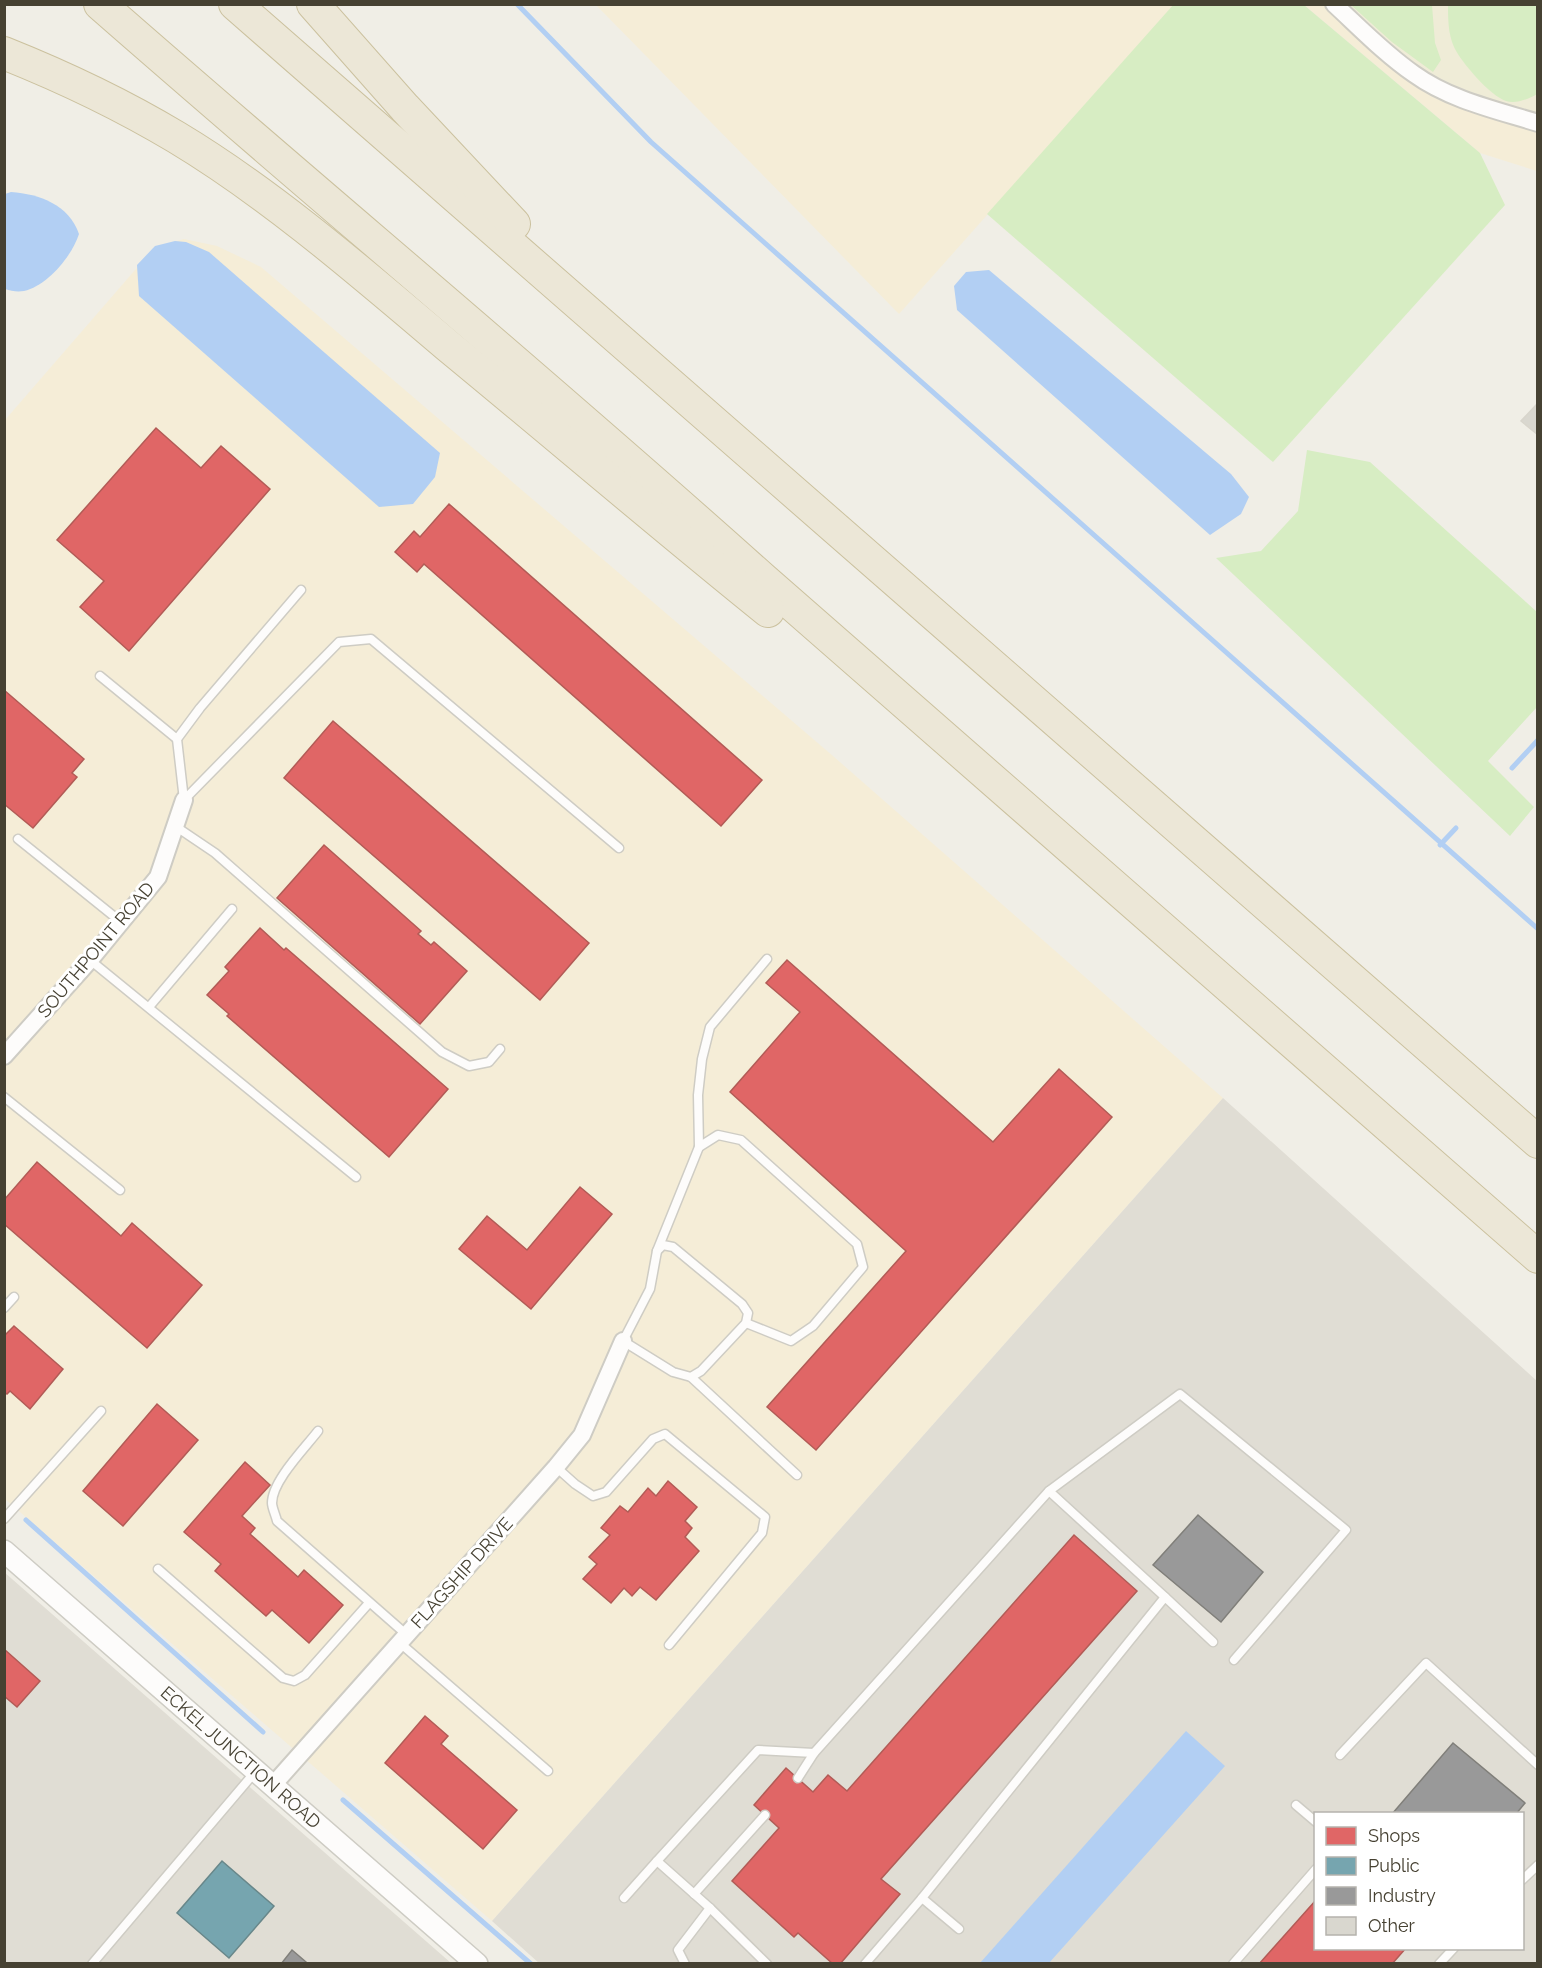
<svg xmlns="http://www.w3.org/2000/svg" width="1542" height="1968" font-family="Raleway,sans-serif">
  <style>
    .commercial { fill: #f5edd7 }
    .industrial { fill: #e0ddd4; fill-rule: evenodd }
    .education { fill: #efecd7 }
    .green { fill: #d7edc3 }
    .water { fill: #b2cff3 }
    .shops { fill: #e06666; stroke: #b25b56; stroke-width: 1.5 }
    .public { fill: #76a5af; stroke: #68878a; stroke-width: 1.5 }
    .industry { fill: #999; stroke: #807f7a; stroke-width: 1.5 }
    .lines { fill: none; stroke-linecap: round; stroke-linejoin: round }
    .stream { stroke: #b2cff3; stroke-width: 5 }
    .building { fill: #d9d7cf; stroke: #d8d5cc; stroke-width: 1.5 }
    .service-casing { stroke: #ceccc4; stroke-width: 11 }
    .minor-casing { stroke: #ceccc4; stroke-width: 20 }
    .tertiary-casing { stroke: #ceccc4; stroke-width: 24 }
    .motorway-casing { stroke: #cbc19e; stroke-width: 34 }
    .service { stroke: #fdfcfb; stroke-width: 8 }
    .minor { stroke: #fdfcfb; stroke-width: 16 }
    .tertiary { stroke: #fdfcfb; stroke-width: 21 }
    .motorway { stroke: #ece7d7; stroke-width: 32 }
    .labels { text-anchor: middle; stroke-width: 6; stroke-linejoin: round; paint-order: stroke }
    .street-label { font-size: 18px; fill: #464132; stroke: #fff }
  </style>
  <rect width="100%" height="100%" fill="#f0eee6"/>
  <g class="commercial">
    <path d="M596 5H1174L899 314Z"/>
    <path d="M1304 5H1537V171L1480 153Z"/>
    <path d="M184 239 217 246 261 267 833 756 1223 1098 492 1921 5 1499V420L155 247Z"/>
  </g>
  <g class="industrial">
    <path d="M1223 1098 1537 1381V1963L540 1964 492 1921ZM1316 1814H1522V1948H1316Z"/>
    <path d="M4 1572 451 1963H5Z"/>
  </g>
  <path class="education" d="M1334 5H1537V123L1439 89Z"/>
  <g class="green">
    <path d="M1174 4 1304 5 1480 153 1505 205 1273 462 987 214Z"/>
    <path d="M1351 5H1432L1435 43 1441 60 1433 72 1392 42Z"/>
    <path d="M1448 5H1537V94C1529 99 1516 104 1506 101 1490 96 1461 62 1454 47 1448 34 1448 18 1448 5Z"/>
    <path d="M1307 450 1370 462 1537 612V707L1488 761 1534 807 1510 836 1216 558 1261 551 1298 511Z"/>
  </g>
  <g class="water">
    <path d="M11 192C40 194 69 205 79 234 72 256 47 286 24 291 17 292 11 291 5 289V194Z"/>
    <path d="M175 241 186 242 209 252 440 453 435 477 413 504 379 507 139 296 137 265 155 246Z"/>
    <path d="M989 270 1231 474 1249 497 1241 514 1210 535 957 310 954 286 966 272Z"/>
    <path d="M1186 1731 1225 1766 1049 1963H980Z"/>
  </g>
  <g class="shops">
    <path d="M156 428 201 468 221 446 270 489 129 651 80 607 104 581 57 540Z"/>
    <path d="M449 504 762 780 721 826 424 564 417 572 395 552 414 531 420 537Z"/>
    <path d="M4 690 84 759 72 773 77 777 33 828 4 804Z"/>
    <path d="M333 721 589 943 540 1000 284 778Z"/>
    <path d="M324 845 421 931 418 934 431 945 434 942 467 971 420 1024 277 898Z"/>
    <path d="M260 928 284 950 286 948 448 1089 389 1157 227 1016 229 1014 207 995 229 971 225 967Z"/>
    <path d="M787 960 993 1142 1059 1069 1112 1117 816 1450 767 1407 906 1251 730 1092 800 1012 766 983Z"/>
    <path d="M37 1162 121 1236 132 1223 202 1285 147 1348 4 1224V1200Z"/>
    <path d="M580 1187 612 1214 531 1309 459 1249 487 1216 527 1250Z"/>
    <path d="M14 1326 63 1369 30 1409 10 1391 7 1394 4 1392V1336Z"/>
    <path d="M157 1404 198 1440 123 1526 83 1491Z"/>
    <path d="M245 1462 270 1485 242 1516 255 1528 250 1534 298 1577 304 1570 343 1605 309 1643 272 1610 266 1616 215 1571 221 1564 184 1532Z"/>
    <path d="M668 1481 697 1507 685 1521 692 1528 685 1537 699 1551 656 1600 640 1587 632 1596 624 1588 611 1603 583 1579 597 1564 589 1557 610 1535 601 1528 620 1506 628 1512 648 1488 656 1496Z"/>
    <path d="M1074 1535 1137 1591 881 1879 900 1894 840 1964H833L798 1933 794 1937 732 1881 779 1828 754 1805 786 1768 813 1792 828 1775 847 1791Z"/>
    <path d="M4 1649 40 1681 17 1707 4 1696Z"/>
    <path d="M425 1716 448 1736 441 1744 517 1810 483 1849 385 1763Z"/>
    <path d="M1316 1900V1948H1406L1392 1964H1259Z"/>
  </g>
  <path class="public" d="M222 1861 274 1906 229 1958 177 1913Z"/>
  <g class="industry">
    <path d="M1198 1515 1263 1572 1221 1622 1153 1565Z"/>
    <path d="M1453 1743 1525 1803 1516 1814H1392Z"/>
    <path d="M292 1950 306 1962 304 1964H281Z"/>
  </g>
  <g class="lines">
    <g class="stream">
      <path d="M517 4 651 142 1538 929"/>
      <path d="M1512 768 1538 740"/>
      <path d="M1440 845 1456 828"/>
      <path d="M26 1520 263 1732"/>
      <path d="M343 1800 531 1964"/>
    </g>
  </g>
  <path class="building" d="M1538 403V435L1521 421Z"/>
  <g class="lines">
    <g class="service-casing">
      <g id="service">
        <path d="M100 676 177 739"/>
        <path d="M184 800 339 642 371 639 619 848"/>
        <path d="M184 800 177 739 200 708 301 590"/>
        <path d="M175 826 215 853 442 1052 469 1066 489 1062 500 1049"/>
        <path d="M18 839 121 922"/>
        <path d="M90 960 356 1177"/>
        <path d="M149 1007 232 909"/>
        <path d="M4 1097 120 1190"/>
        <path d="M699 1147 698 1095 702 1059 710 1027 767 959"/>
        <path d="M663 1245 673 1247 742 1304 748 1313 746 1323 701 1371 691 1377 673 1372 623 1341 650 1289 657 1251Z"/>
        <path d="M657 1251 699 1147 718 1135 741 1140 857 1244 863 1267 813 1326 791 1341 746 1323"/>
        <path d="M4 1308 14 1297"/>
        <path d="M691 1377 797 1475"/>
        <path d="M318 1431C305 1448 272 1481 272 1503 272 1508 276 1516 277 1521L407 1635"/>
        <path d="M556 1467 575 1484 593 1496 606 1492 653 1439 665 1434 765 1517 762 1533 669 1645"/>
        <path d="M1049 1491 1165 1597"/>
        <path d="M4 1519 101 1411"/>
        <path d="M158 1569 283 1678 294 1681 305 1675 369 1603"/>
        <path d="M400 1643 548 1771"/>
        <path d="M1340 1755 1426 1663 1538 1765"/>
        <path d="M798 1778 814 1753"/>
        <path d="M1296 1805 1316 1822"/>
        <path d="M1522 1880 1538 1865"/>
        <path d="M694 1894 765 1815"/>
        <path d="M624 1898 657 1861"/>
        <path d="M922 1898 1165 1597 1213 1642"/>
        <path d="M92 1964 255 1772"/>
        <path d="M685 1964 678 1950 710 1908"/>
        <path d="M767 1964 710 1908 657 1861 758 1750 814 1753 1049 1491 1180 1394 1346 1530 1234 1660"/>
        <path d="M865 1964 922 1898 959 1929"/>
        <path d="M1233 1964 1316 1869"/>
        <path d="M1439 1964 1454 1948"/>
      </g>
    </g>
    <g class="minor-casing">
      <g id="minor">
        <path d="M1334 4C1360 28 1385 54 1414 74 1450 100 1496 110 1538 123"/>
        <path d="M4 1056 90 960 158 877 184 800"/>
        <path d="M273 1785 556 1467 582 1435 623 1341"/>
      </g>
    </g>
    <g class="tertiary-casing">
      <g id="tertiary">
        <path id="s1" d="M4 1551 477 1964"/>
      </g>
    </g>
    <g class="motorway-casing">
      <g id="motorway">
        <path d="M100 4C320 197 546 384 763 579L1538 1257"/>
        <path d="M235 4 1538 1142"/>
        <path d="M313 4 405 108 514 224"/>
        <path d="M4 53C64 77 121 104 176 137 271 194 363 274 448 346 555 434 660 524 768 611"/>
      </g>
    </g>
    <use href="#service" class="service"/>
    <use href="#minor" class="minor"/>
    <use href="#tertiary" class="tertiary"/>
    <use href="#motorway" class="motorway"/>
  </g>
  <g class="labels">
    <g class="street-label">
      <text transform="translate(96 950) rotate(-50)" y="6">SOUTHPOINT ROAD</text>
      <text transform="translate(462 1573) rotate(-48)" y="6">FLAGSHIP DRIVE</text>
      <text dy="6" stroke="none"><textPath href="#s1" startOffset="314">ECKEL JUNCTION ROAD</textPath></text>
    </g>
  </g>
  <rect width="1542" height="1968" fill="none" stroke="#464132" stroke-width="12"/>
  <rect x="1314" y="1812" width="210" height="138" fill="#ffffff" stroke="#b5b3ad" stroke-width="1.5"/>
  <rect x="1326" y="1827" width="30" height="18" fill="#e06666" stroke="#b5b3ad" stroke-width="1.5"/>
  <text x="1368" y="1842" font-size="18" fill="#464132">Shops</text>
  <rect x="1326" y="1857" width="30" height="18" fill="#76a5af" stroke="#b5b3ad" stroke-width="1.5"/>
  <text x="1368" y="1872" font-size="18" fill="#464132">Public</text>
  <rect x="1326" y="1887" width="30" height="18" fill="#999999" stroke="#b5b3ad" stroke-width="1.5"/>
  <text x="1368" y="1902" font-size="18" fill="#464132">Industry</text>
  <rect x="1326" y="1917" width="30" height="18" fill="#d9d7cf" stroke="#b5b3ad" stroke-width="1.5"/>
  <text x="1368" y="1932" font-size="18" fill="#464132">Other</text>
</svg>
